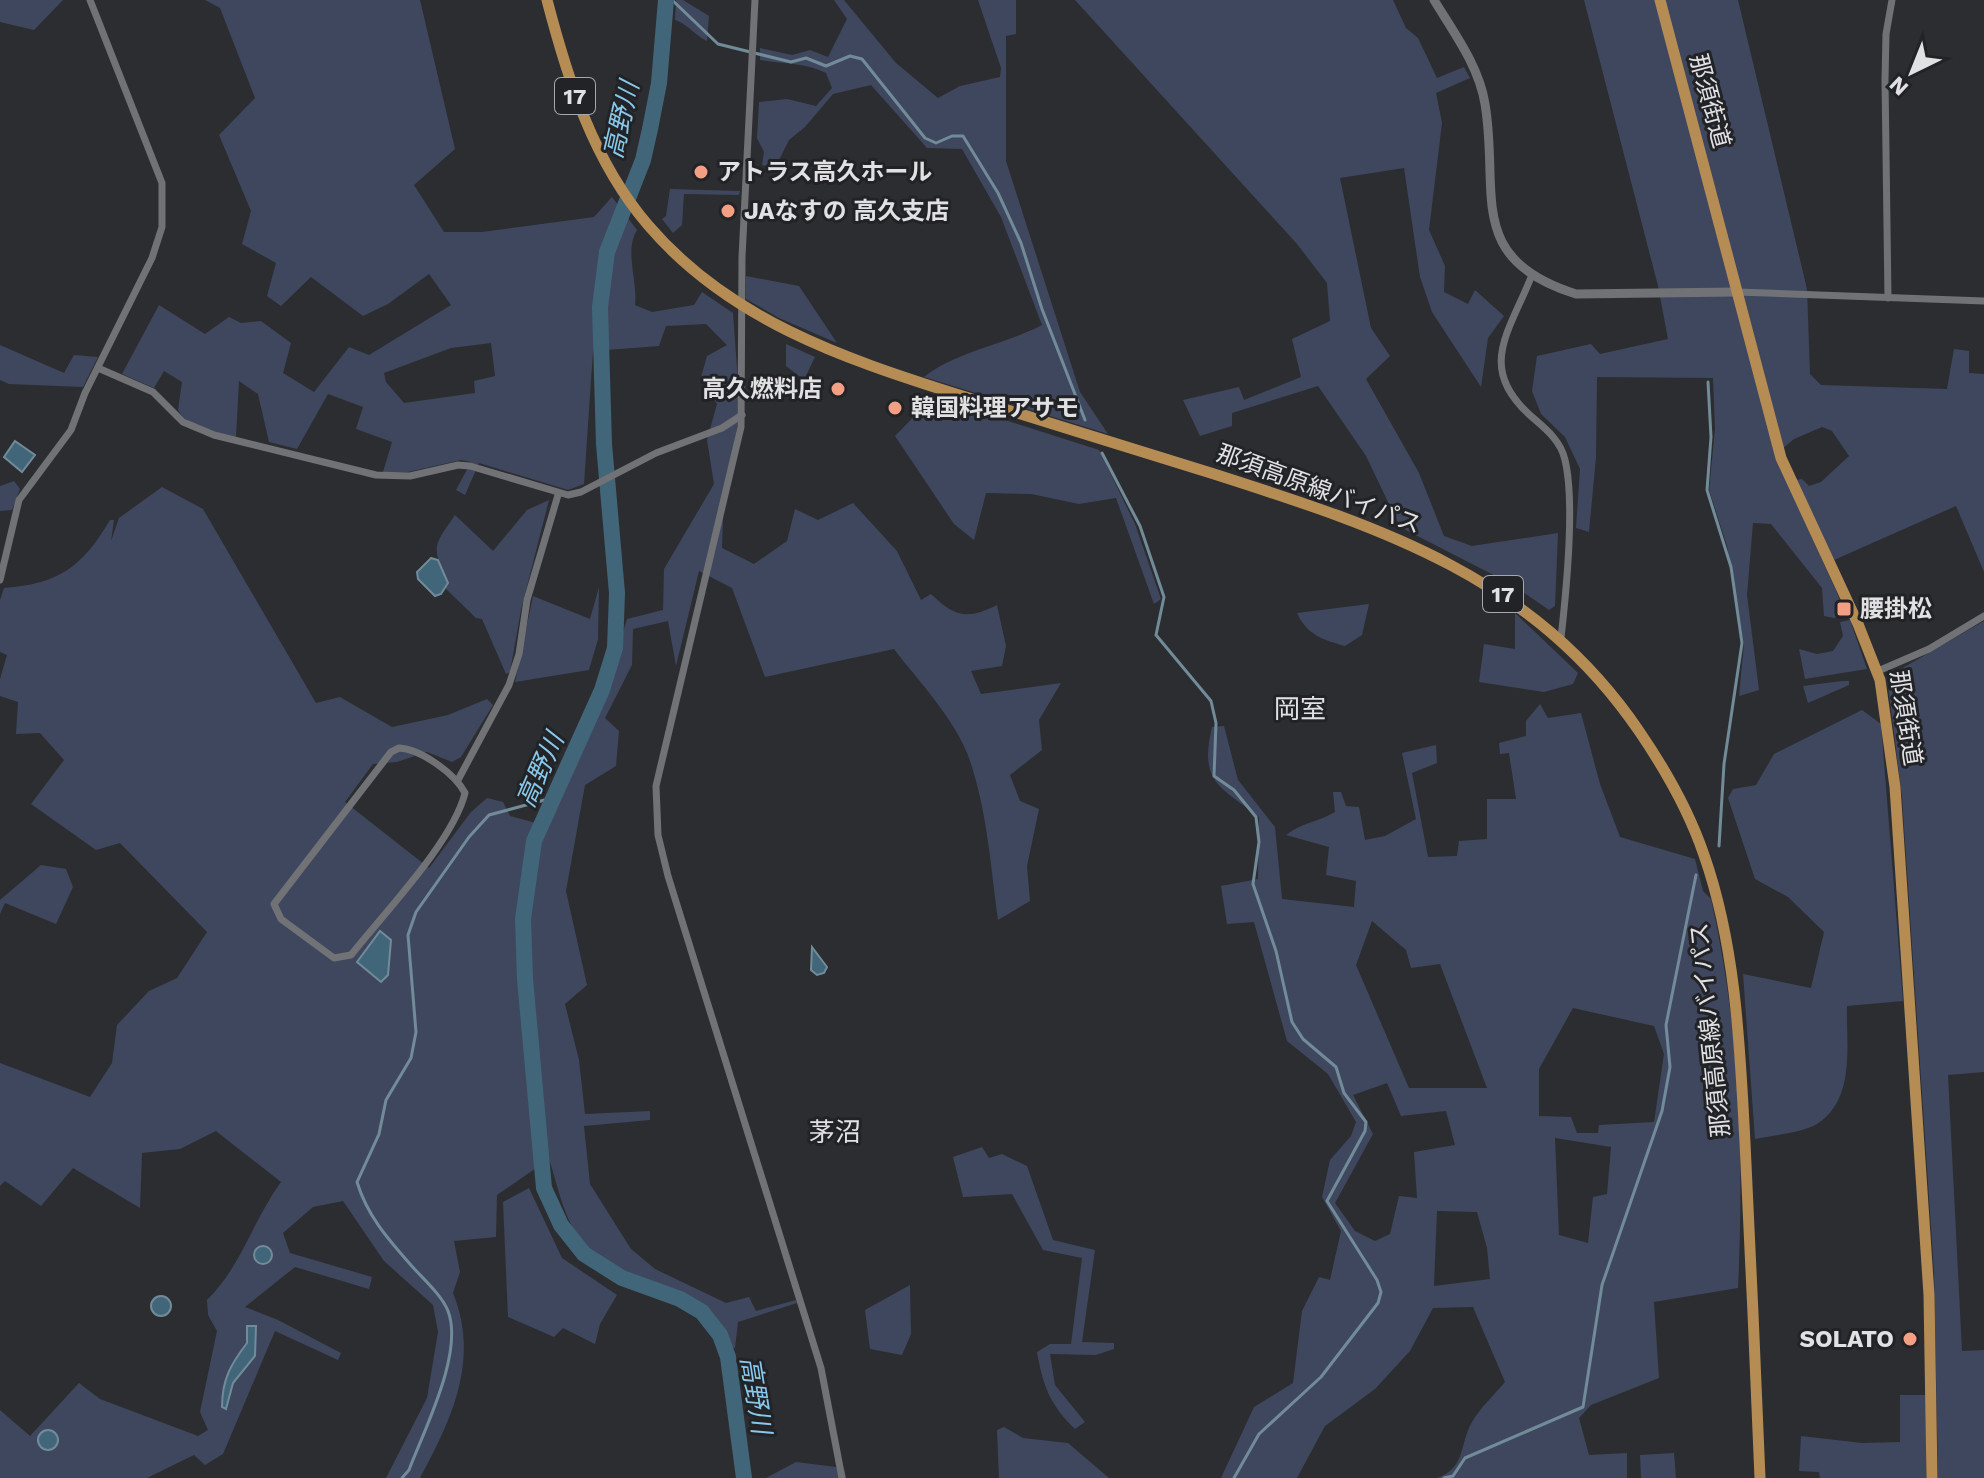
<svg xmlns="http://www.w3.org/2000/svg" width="1984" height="1478" font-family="'Work Sans','Noto Sans JP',sans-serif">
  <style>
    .green { fill: #3f475e; fill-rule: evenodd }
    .water { fill: #426679; stroke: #728b99; stroke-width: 2 }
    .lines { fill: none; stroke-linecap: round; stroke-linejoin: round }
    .stream { stroke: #728b99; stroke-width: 3 }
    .river { stroke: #426679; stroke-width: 16 }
    .minor { stroke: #717275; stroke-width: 7 }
    .tertiary { stroke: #717275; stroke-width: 9 }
    .primary { stroke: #b68c55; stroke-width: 11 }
    .poi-dot { fill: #f39f83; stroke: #222326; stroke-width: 3 }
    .labels { text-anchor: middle; stroke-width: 6; stroke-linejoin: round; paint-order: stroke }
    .shield { fill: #222326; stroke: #a8a8aa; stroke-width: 2 }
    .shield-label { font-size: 22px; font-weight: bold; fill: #e1e1e3 }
    .street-label { font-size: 24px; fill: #e1e1e3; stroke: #222326 }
    .poi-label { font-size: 24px; font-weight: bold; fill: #e1e1e3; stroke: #222326; text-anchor: start }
    .water-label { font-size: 26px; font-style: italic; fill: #88c8eb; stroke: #222326 }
    .neighbourhood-label { font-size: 26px; fill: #e1e1e3; stroke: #222326 }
  </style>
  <rect width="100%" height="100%" fill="#2c2d30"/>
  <g class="green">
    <path d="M0 0H63L34 30 0 22Z"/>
    <path d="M205 0H420L455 149 414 185 444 232H482L594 217 612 197 637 230C624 251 638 281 635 305L652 312 694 305 702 292 733 313 738 382 737 428 724 491 722 548 754 564 787 541 795 509 818 520 853 503 897 551 921 600 931 594C955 617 967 620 997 605L1006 646 1002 666 971 671 981 694 1061 683 1039 720 1042 750 1010 775 1020 801 1039 809 1027 866 1030 901 998 920C991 868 987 811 970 761 956 720 920 683 894 649L765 677 732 588 699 571 676 666 668 621 633 629 632 665 605 718 619 731 616 766 585 785 566 891 587 985 565 1004 579 1060 585 1114 650 1111V1120L584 1126 590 1184 631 1249 655 1269 726 1303 749 1297 756 1311 796 1300 797 1303 738 1322 735 1348 729 1347C701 1277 634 1294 588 1248 564 1224 559 1189 549 1159L497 1195 496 1237 454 1241 460 1272 453 1293C480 1359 452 1419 420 1478H386L427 1398 438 1332 433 1305 384 1261 343 1201 313 1207 283 1233 290 1253 372 1277 369 1289 295 1267 245 1307 278 1320 341 1353 338 1360 275 1331 223 1454 205 1465 194 1455 147 1478H0V1410L30 1436 79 1383 100 1399 198 1436 208 1430 200 1412 217 1331 208 1315 207 1300C241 1267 253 1220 281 1182L216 1131 180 1149 142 1153 140 1208 73 1168 41 1206 5 1181 0 1186V1063L90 1097 112 1063 117 1025 149 991 177 978 207 932 120 843 96 850 31 804 64 760 40 733 16 734 18 702 0 696V679L7 655 0 652V600L4 588C59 584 82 567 110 520H114L111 541 119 518 162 487 203 509 316 703 340 697 392 727 448 715 487 699 493 705 461 757 452 762 427 752 397 762 373 764 345 802 429 868 471 812 487 798 503 802 510 816 547 826 602 701 627 619 663 610 664 569 714 484 707 440 717 404 701 377 707 356 727 345 706 324 666 326 659 346 593 351 584 484 568 490 479 463 465 495 456 490 471 462 461 460 408 472H383L392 442 356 429 363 407 328 394 297 449 269 442 258 394 239 381 236 437C215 432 190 430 178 410L182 382 164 371 154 388 122 374 159 305 205 334 229 317 241 323 261 321 291 343 283 373 314 392 349 347 369 355 451 305 429 274 388 304 363 316 311 277 281 306 267 296 276 263 242 244 251 211 219 135 255 98 220 8ZM491 343 495 376 474 381 475 393 404 403 386 382 384 373 451 348Z"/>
    <path d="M676 0H683L709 16 707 41C694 35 688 24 675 20Z"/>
    <path d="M834 0H844L896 63 938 98 960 86 1000 77 1001 68 978 0H1016V34L1006 36V161L1080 392 1108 434 924 377C957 351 1004 345 1042 325L1001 217 962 149 927 148 871 85 833 94 805 127 789 140 775 168 762 165 764 152 757 138 759 102 787 99 816 106 832 88 826 73C806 63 783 64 760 60V48L792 55 810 50 828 57 847 19Z"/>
    <path d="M1075 0H1393L1406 28 1418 38 1437 78 1464 67 1470 78 1436 93 1442 123 1429 230 1445 266 1444 292 1468 304 1475 290 1504 316 1488 338 1481 387 1432 312 1420 277 1404 168 1340 178 1371 328 1390 356 1366 379 1419 473 1444 536 1472 546 1558 533 1555 606 1549 610 1513 585 1400 527 1366 456 1318 386 1232 413V426L1200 436 1183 400 1239 387 1244 400 1301 377 1292 339 1330 321 1327 283 1297 244Z"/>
    <path d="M1584 0H1738L1807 289 1810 374 1821 385 1947 389 1954 349 1969 351V373L1984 374V572L1956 506 1834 560 1796 480 1802 479 1809 486 1821 482 1849 456 1832 431 1822 427 1794 439 1781 450 1795 500 1846 613 1834 618 1824 616 1822 588 1771 524 1753 523 1747 595 1759 690 1739 696 1744 644 1727 546 1709 490 1715 429 1713 378 1597 377 1596 457 1589 532 1576 528 1580 469 1565 437 1541 414 1532 391 1537 356 1591 344 1600 354 1668 339 1658 286Z"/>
    <path d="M670 189 740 191 739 195 684 194 682 225 673 233 662 219 666 216Z"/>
    <path d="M746 276 799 286 837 343 779 318 746 299Z"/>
    <path d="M786 344 815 357 804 380 786 366Z"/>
    <path d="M0 345 64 373 74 355 98 357 83 387 9 384 0 380Z"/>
    <path d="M933 397 1099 450 1135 524 1161 599 1154 604 1116 498 1079 504 1031 494 986 493 974 540 954 524 895 436Z"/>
    <path d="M14 481 20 489 12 510 0 511V486Z"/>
    <path d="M549 500 521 610 510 672 506 674 482 619 476 618 445 588 448 583C432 547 432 548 455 515L493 551 527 510Z"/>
    <path d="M599 587 598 639 589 670 515 682 533 596 590 619Z"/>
    <path d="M1369 604 1362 635 1345 646C1323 640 1307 635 1297 613Z"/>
    <path d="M1515 613 1578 673 1573 684 1544 692 1479 682 1484 644 1515 649Z"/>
    <path d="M1850 620 1867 669 1805 679 1799 649 1817 654 1833 651 1843 636 1840 622Z"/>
    <path d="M1984 621V1072L1948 1075 1962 1351 1984 1350V1478H1938L1934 1272 1902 797 1887 677Z"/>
    <path d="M1842 681H1849V685L1808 703 1803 686Z"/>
    <path d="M1540 704 1548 718 1581 713 1600 784 1620 837 1695 859 1703 891 1711 899C1740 1026 1744 1159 1738 1288L1654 1302 1659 1378 1591 1405 1579 1418 1589 1455 1627 1453V1478H1437C1466 1468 1459 1445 1472 1422 1480 1408 1494 1395 1505 1382L1473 1307 1433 1308 1410 1351 1375 1389 1325 1426 1297 1478H1221L1254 1407 1293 1383 1302 1311 1319 1277 1330 1280 1341 1231 1322 1197 1330 1160 1351 1136 1356 1122 1328 1074 1287 1041 1254 922 1227 924 1221 886 1258 879 1259 817C1219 786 1199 782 1212 727L1224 726 1238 780 1275 827 1282 899 1354 907 1356 881 1326 875 1329 847 1286 835C1301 823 1318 822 1335 812L1333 792H1341L1346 806 1359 807 1365 840 1385 836 1416 819 1402 753 1436 745 1437 763 1412 773 1428 857 1457 856 1459 841 1487 839V799H1516L1509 753 1500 754 1499 743 1526 736V721ZM1372 921 1406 950 1411 968 1440 964 1487 1088H1409L1356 965ZM1573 1008 1654 1026 1664 1054 1654 1122 1599 1125 1598 1133H1577L1571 1117 1539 1116V1069ZM1387 1083 1401 1116 1446 1111 1455 1145 1414 1152 1417 1198 1399 1196 1390 1234 1375 1241 1355 1231 1335 1203 1373 1134 1353 1095ZM1555 1138 1611 1147 1607 1194 1593 1197 1588 1243 1559 1235ZM1437 1211 1477 1212 1487 1248 1490 1279 1434 1286Z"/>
    <path d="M1862 710 1881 724 1903 1001 1847 1006C1846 1045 1856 1099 1817 1124 1802 1133 1773 1135 1755 1139L1743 974 1811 988 1824 932 1788 897 1755 879 1728 798 1733 789 1756 785 1774 754Z"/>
    <path d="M41 865 66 869 73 887 56 924 5 903 0 914V900Z"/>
    <path d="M982 1147 989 1158 1002 1154 1027 1166 1053 1240 1095 1250 1082 1342 1114 1343V1349L1096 1355 1050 1354 1055 1385 1085 1422 1075 1429C1050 1405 1043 1386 1037 1352L1050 1344H1071L1082 1258 1043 1250 1012 1194 963 1197 953 1157Z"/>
    <path d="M529 1188 562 1258 617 1295 600 1324 595 1344 563 1328 554 1337 508 1317 503 1202Z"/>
    <path d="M910 1285 911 1334 902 1355 870 1349 865 1310Z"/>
    <path d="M1900 1395H1927L1926 1478H1820L1819 1472 1799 1471 1801 1436 1862 1443 1900 1442Z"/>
    <path d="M1004 1427 1023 1438 1068 1443 1109 1478H999L997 1430Z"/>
    <path d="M1674 1453 1676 1478H1641L1640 1455Z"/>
    <path d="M796 1462 844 1468 846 1478H766Z"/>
  </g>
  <g class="water">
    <path d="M15 441 35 455 22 472 4 457Z"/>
    <path d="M431 558 438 560 448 583 441 594 435 596 418 579 417 572Z"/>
    <path d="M380 931 391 940 388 975 381 982 357 962Z"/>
    <path d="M812 947 827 967 824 973 817 975 811 970Z"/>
    <circle cx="263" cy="1255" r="9"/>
    <circle cx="161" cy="1306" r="10"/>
    <path d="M247 1326H256L255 1356 233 1383 226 1409 222 1407C222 1379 231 1364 247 1343Z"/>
    <circle cx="48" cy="1440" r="10"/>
  </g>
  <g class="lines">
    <g class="stream">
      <path d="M672 0 718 44 791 62 806 58 826 66 850 56 862 59 925 138 936 143 952 136H963L998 193 1021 243 1042 309 1085 420"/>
      <path d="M1708 382 1711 437 1707 490 1731 567 1742 643 1724 764 1719 846"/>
      <path d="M1102 453 1140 526 1164 597 1156 635 1211 701 1216 723 1214 776 1234 790 1256 817 1259 842 1253 884 1276 951 1292 1022 1303 1039 1336 1067 1344 1093 1366 1122 1365 1131 1327 1201 1377 1280 1381 1292 1378 1303 1321 1377 1259 1434 1234 1478"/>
      <path d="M402 1478 409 1470C424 1430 464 1353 448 1311 442 1295 421 1277 410 1264 387 1238 367 1215 357 1182L379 1134 386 1100 411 1058 416 1032 408 935 416 912 469 837 489 815 552 798"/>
      <path d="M1444 1478 1453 1476 1465 1458 1583 1407 1602 1285 1662 1111 1670 1067 1666 1025 1696 875"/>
    </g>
    <path class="river" d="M666 0 659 83 650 129 643 160 607 252 600 307 604 444 617 593 615 648 602 690 534 841 523 919 525 979 544 1188 561 1225 584 1254 622 1278 680 1299 702 1312 720 1335 728 1357 744 1478"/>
    <g class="minor">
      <path d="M755 0 742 257 741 427 656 786 658 835 668 876 821 1368 842 1478"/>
      <path d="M1532 275C1509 333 1476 368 1532 417 1546 429 1561 441 1565 460 1575 501 1566 594 1561 638"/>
      <path d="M1737 292 1984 301"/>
      <path d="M1888 298 1885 80 1886 34 1892 0"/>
      <path d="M98 368 153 392 183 422 214 435 376 475 410 476 458 465 470 466 568 495 581 492 656 453 722 428 742 415"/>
      <path d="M0 580 19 500 71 430 85 393 152 258 162 227V183L90 0"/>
      <path d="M1878 671 1929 649 1984 616"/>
      <path d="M399 748C421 749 455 774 465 793 453 842 383 914 351 955L334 958 281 919 274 904 391 752Z"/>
      <path d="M458 780 509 685 519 654 527 600 558 495"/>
    </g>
    <path class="tertiary" d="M1434 0C1454 33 1479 66 1485 104 1500 192 1464 259 1576 294L1737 292"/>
    <g class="primary">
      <path d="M547 0C568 80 593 161 648 225 728 319 842 358 956 394 1042 421 1128 447 1214 474 1383 528 1534 577 1639 731 1665 769 1689 811 1704 855 1736 946 1740 1047 1745 1143 1751 1255 1755 1366 1760 1478"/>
      <path d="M1660 0 1781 458 1858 624 1880 680 1895 787 1929 1295 1932 1478"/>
    </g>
  </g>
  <g class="poi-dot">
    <circle cx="701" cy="172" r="8"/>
    <circle cx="728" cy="211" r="8"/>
    <circle cx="838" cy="389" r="8"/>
    <circle cx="895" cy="408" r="8"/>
    <rect x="1836" y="601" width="16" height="16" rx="4"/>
    <circle cx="1910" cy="1339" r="8"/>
  </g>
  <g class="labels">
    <g class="shield">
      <rect x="555" y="78" width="40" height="36" rx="6"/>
      <rect x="1483" y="576" width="40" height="36" rx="6"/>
    </g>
    <g class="shield-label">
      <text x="575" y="104">17</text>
      <text x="1503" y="602">17</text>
    </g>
    <g class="street-label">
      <text transform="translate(1710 101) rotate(75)" y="8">那須街道</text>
      <text transform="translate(1319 489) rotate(20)" y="8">那須高原線バイパス</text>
      <text transform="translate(1906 718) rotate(81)" y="8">那須街道</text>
      <text transform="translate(1710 1030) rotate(-96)" y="8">那須高原線バイパス</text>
    </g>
    <g class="poi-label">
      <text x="717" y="180">アトラス高久ホール</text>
      <text x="744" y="219">JAなすの 高久支店</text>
      <text x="822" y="397" text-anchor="end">高久燃料店</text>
      <text x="911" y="416">韓国料理アサモ</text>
      <text x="1860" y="617">腰掛松</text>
      <text x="1894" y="1347" text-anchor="end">SOLATO</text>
    </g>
    <g class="water-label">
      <text transform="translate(621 120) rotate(-77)" y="9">高野川</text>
      <text transform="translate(540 770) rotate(-66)" y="9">高野川</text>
      <text transform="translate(756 1395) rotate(81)" y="9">高野川</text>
    </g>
    <g class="neighbourhood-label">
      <text x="1300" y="718">岡室</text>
      <text x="835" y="1141">茅沼</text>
    </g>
  </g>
  <g transform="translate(1912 72) rotate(223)" stroke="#222326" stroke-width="6" paint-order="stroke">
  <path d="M0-6L14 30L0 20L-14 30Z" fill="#e1e1e3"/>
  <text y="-12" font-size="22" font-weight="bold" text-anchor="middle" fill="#e1e1e3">N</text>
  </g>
</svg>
